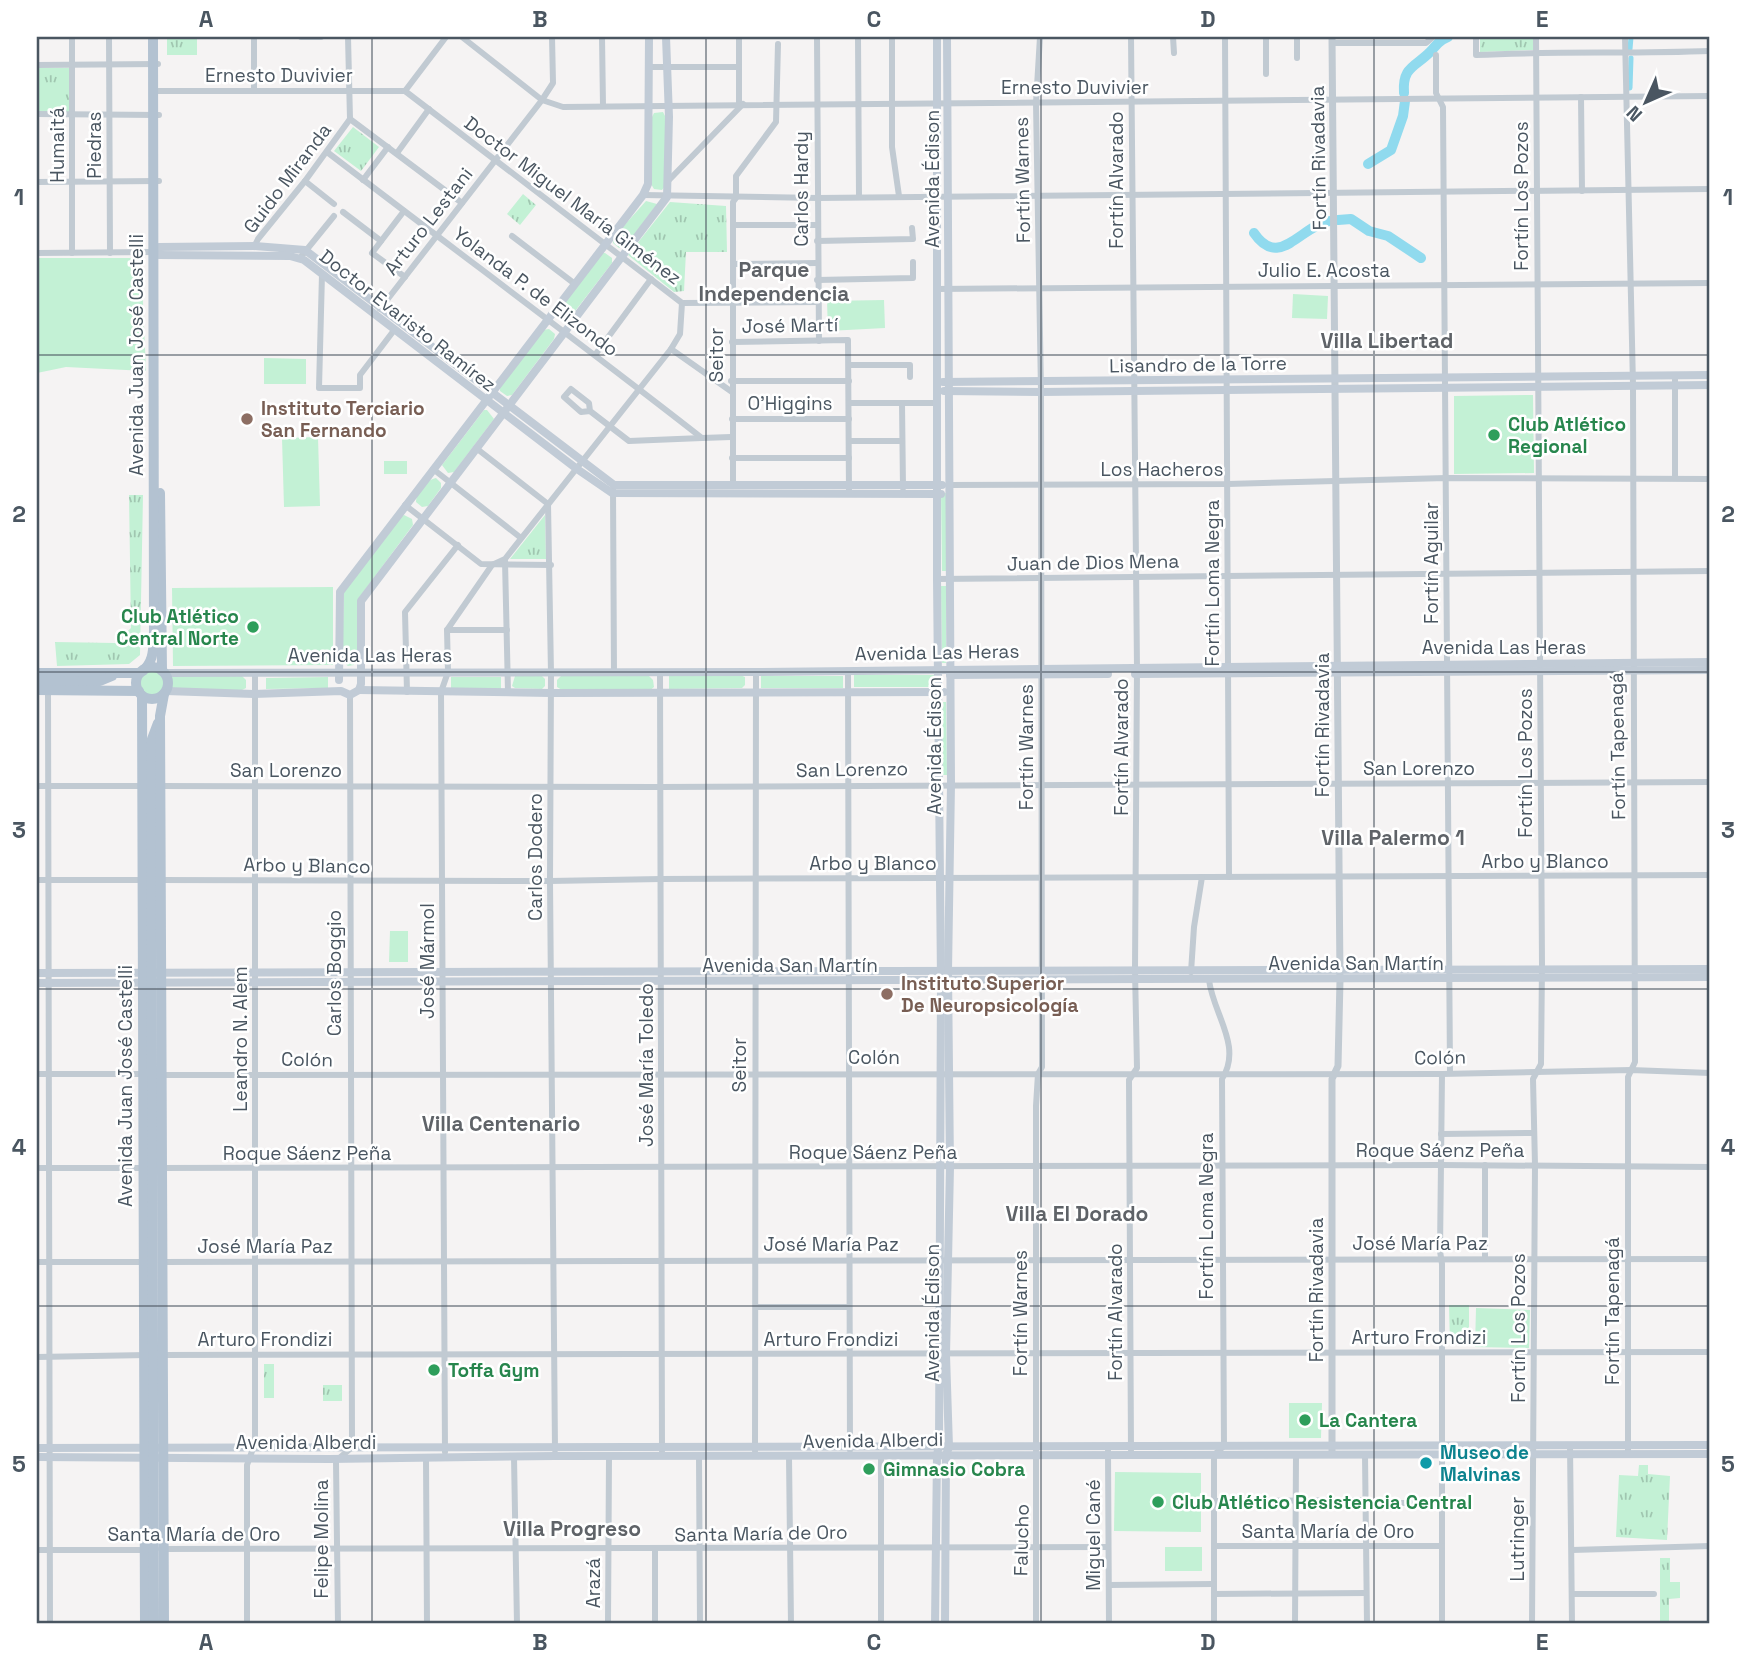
<svg xmlns="http://www.w3.org/2000/svg" width="1747" height="1661" font-family="'Space Grotesk',sans-serif">
  <style>
    .grass { fill: #c3f1d5 }
    .park { fill: url(#park-tufts) }
    .lines { fill: none; stroke-linecap: round; stroke-linejoin: round }
    .canal { stroke: #90daee; stroke-width: 5 }
    .river { stroke: #90daee; stroke-width: 10 }
    .minor { stroke: #c1cad2; stroke-width: 6 }
    .tertiary { stroke: #c1cad2; stroke-width: 7 }
    .secondary { stroke: #c1cbd6; stroke-width: 8 }
    .primary { stroke: #b3c2d1; stroke-width: 10 }
    .grid { fill: none; stroke: #4a5661; stroke-width: 2; stroke-opacity: 0.55 }
    .education-dot { fill: #8d6e63; stroke: #fff; stroke-width: 2.5 }
    .leisure-dot { fill: #2e9e5b; stroke: #fff; stroke-width: 2.5 }
    .culture-dot { fill: #0f9aa8; stroke: #fff; stroke-width: 2.5 }
    .labels { text-anchor: middle; stroke-width: 5; stroke-linejoin: round; paint-order: stroke }
    .street-label { font-size: 19px; fill: #4a5661; stroke: #fff }
    .education-label { font-size: 19px; font-weight: bold; fill: #785e54; stroke: #fff; text-anchor: start }
    .leisure-label { font-size: 19px; font-weight: bold; fill: #27864d; stroke: #fff; text-anchor: start }
    .culture-label { font-size: 19px; font-weight: bold; fill: #0d838f; stroke: #fff; text-anchor: start }
    .neighbourhood-label { font-size: 21px; font-weight: bold; fill: #5f6368; stroke: #fff }
    .neatline { fill: none; stroke: #4a5661; stroke-width: 2.5 }
    .grid-label { font-size: 23px; text-anchor: middle; font-weight: bold; fill: #4a5661 }
  </style>
  <defs>
    <pattern id="park-tufts" width="24" height="20" patternUnits="userSpaceOnUse" patternTransform="scale(1.75)"><rect width="24" height="20" fill="#c3f1d5"/><path d="M3 7l-1-3M5 7V3M7 7l1-3M15 17l-1-3M17 17v-4M19 17l1-3" fill="none" stroke="#a0c6b0"/></pattern>
  </defs>
  <rect width="100%" height="100%" fill="#f5f3f3"/>
  <g class="grass">
    <path d="M663 112 665 116V186L662 190 654 189 651 184 652 117 654 113Z"/>
    <path d="M646 201 657 204 625 247 619 248 613 243V238Z"/>
    <path d="M602 253H605L612 258V263L569 319 565 320 558 315V311Z"/>
    <path d="M37 258H141L146 371 66 367 37 373Z"/>
    <path d="M1293 294 1328 296 1327 319 1292 318Z"/>
    <path d="M884 300 885 328 828 331 827 301Z"/>
    <path d="M549 329 555 334 554 339 512 395 507 396 500 391V386L543 330Z"/>
    <path d="M264 358 306 359V384H264Z"/>
    <path d="M1533 395 1534 473 1454 474V396Z"/>
    <path d="M484 410H487L494 419 454 472 448 473 442 465Z"/>
    <path d="M318 437 320 506 284 507 282 438Z"/>
    <rect x="384" y="461" width="23" height="13"/>
    <path d="M436 478 441 483V488L428 506 422 507 416 502C416 492 426 480 436 478Z"/>
    <path d="M941 493H946V571H942Z"/>
    <path d="M404 515 412 519 413 525 358 599 357 658 354 665 348 666 342 661 344 590 400 517Z"/>
    <path d="M941 586H946V663H942Z"/>
    <path d="M333 587V665L173 666 172 588Z"/>
    <circle cx="153" cy="683" r="14"/>
    <path d="M669 675H740L745 677V685L742 688 669 689Z"/>
    <rect x="854" y="675" width="83" height="12"/>
    <path d="M172 676H242L246 680V688L242 690H172Z"/>
    <path d="M515 676H542L545 679V686L542 689 515 688 512 686Z"/>
    <path d="M561 676H649L653 680 654 687 649 691 562 690 557 687V680Z"/>
    <rect x="761" y="676" width="82" height="12"/>
    <path d="M328 677V688L266 689V678Z"/>
    <rect x="451" y="677" width="50" height="12"/>
    <path d="M942 702H946L947 775H943Z"/>
    <path d="M390 931H408V962H389Z"/>
    <path d="M1476 1308 1530 1310 1529 1348 1475 1347Z"/>
    <path d="M1289 1403H1322L1321 1438H1289Z"/>
    <path d="M1115 1472 1201 1473V1532L1114 1531Z"/>
    <rect x="1165" y="1547" width="37" height="24"/>
  </g>
  <g class="park">
    <path d="M1480 37H1533L1534 50 1480 52Z"/>
    <rect x="167" y="38" width="30" height="17"/>
    <path d="M37 68H69L70 112H37Z"/>
    <path d="M353 127 379 147 361 171 334 151Z"/>
    <path d="M523 194 536 205 520 225 507 214Z"/>
    <path d="M670 202 726 206 727 252H686L684 291 674 292 628 255Z"/>
    <path d="M129 495H143L140 655 129 664 57 666 55 642 115 643 131 628Z"/>
    <path d="M545 515 546 559H510Z"/>
    <path d="M1449 1305H1469V1345H1450Z"/>
    <rect x="264" y="1364" width="10" height="34"/>
    <rect x="323" y="1385" width="19" height="16"/>
    <path d="M1639 1465H1648V1474L1670 1476 1667 1540 1616 1537 1619 1475 1638 1476Z"/>
    <path d="M1660 1558H1670V1582H1680V1598L1669 1599V1624H1660Z"/>
  </g>
  <g class="lines">
    <g class="canal">
      <path d="M1630 49 1631 37"/>
      <path d="M1630 88 1631 58"/>
    </g>
    <g class="river">
      <path d="M1404 93C1402 66 1416 67 1431 51 1437 44 1439 41 1448 37"/>
      <path d="M1368 164 1391 150 1403 116 1405 101"/>
      <path d="M1338 220 1351 219 1369 231 1388 236 1421 258"/>
      <path d="M1254 233C1279 270 1301 226 1329 221"/>
    </g>
    <g class="minor">
      <path d="M72 37V253"/>
      <path d="M109 37 110 253"/>
      <path d="M301 37H321"/>
      <path d="M462 37 542 100 563 107 1710 96"/>
      <path d="M602 37 603 106"/>
      <path d="M739 37V104"/>
      <path d="M817 37 819 341"/>
      <path d="M858 37 859 197"/>
      <path d="M892 37V147L899 196"/>
      <path d="M1173 37 1174 53"/>
      <path d="M1225 37 1229 877"/>
      <path d="M1266 37V74"/>
      <path d="M1297 37V58"/>
      <path d="M1476 37V55C1555 51 1632 54 1710 51"/>
      <path d="M1625 37 1633 385 1635 1062 1628 1077V1454"/>
      <path d="M1332 43H1426L1433 37"/>
      <path d="M1436 55V93L1443 107 1450 1073"/>
      <path d="M37 65 158 64"/>
      <path d="M650 67H739"/>
      <path d="M153 91H405"/>
      <path d="M254 91V37"/>
      <path d="M405 91 682 303 818 302"/>
      <path d="M405 91 446 37"/>
      <path d="M1581 97 1582 191"/>
      <path d="M37 114 159 115"/>
      <path d="M350 119 462 203"/>
      <path d="M327 152C452 248 578 341 702 438L731 437"/>
      <path d="M397 153 429 109"/>
      <path d="M363 180 388 147"/>
      <path d="M669 180 743 104"/>
      <path d="M305 181 334 204"/>
      <path d="M37 182 159 181"/>
      <path d="M643 195 818 198 1710 189"/>
      <path d="M404 211 372 253 405 277"/>
      <path d="M343 212 381 241"/>
      <path d="M733 225H817"/>
      <path d="M512 236 575 284"/>
      <path d="M817 241 913 239 912 228"/>
      <path d="M254 247 258 239 305 181 350 119 348 37"/>
      <path d="M37 253 153 252"/>
      <path d="M300 258 334 216"/>
      <path d="M733 264 817 263"/>
      <path d="M322 274 319 388H360V375L395 329"/>
      <path d="M817 280 913 278V262"/>
      <path d="M937 289 1710 283"/>
      <path d="M380 309 542 100 553 83 552 37"/>
      <path d="M732 342 848 340 849 494"/>
      <path d="M671 349 732 392"/>
      <path d="M595 355 651 279"/>
      <path d="M849 365H910V377"/>
      <path d="M731 381H849"/>
      <path d="M849 403H938"/>
      <path d="M902 404 903 488"/>
      <path d="M590 411 589 403 571 389 564 397 581 412 590 411 629 441 702 438"/>
      <path d="M732 419H849"/>
      <path d="M849 441H902"/>
      <path d="M476 448 548 504"/>
      <path d="M732 458H849"/>
      <path d="M433 469 521 538"/>
      <path d="M1675 478V376"/>
      <path d="M948 485 1228 484 1446 478 1710 479"/>
      <path d="M733 486V202L736 198V176L776 122 778 44"/>
      <path d="M613 489 614 673"/>
      <path d="M548 504 551 673 550 881 555 1450"/>
      <path d="M405 505 481 564 551 565"/>
      <path d="M505 561 508 692"/>
      <path d="M937 579 1710 571"/>
      <path d="M447 630H507"/>
      <path d="M848 671 850 1450"/>
      <path d="M660 673 662 1451"/>
      <path d="M48 688 50 1624"/>
      <path d="M407 692 405 612 458 545"/>
      <path d="M37 786H144"/>
      <path d="M158 786 660 787 1710 782"/>
      <path d="M37 880H144"/>
      <path d="M158 880 550 881 661 879 1710 875"/>
      <path d="M1191 972 1194 927 1202 877"/>
      <path d="M1209 980C1213 1014 1243 1046 1222 1079L1224 1446 1214 1455V1624"/>
      <path d="M37 1074H147"/>
      <path d="M1442 1074 1440 1251 1442 1264V1624"/>
      <path d="M161 1075 1442 1074 1631 1070 1710 1073"/>
      <path d="M1441 1134 1534 1133"/>
      <path d="M1485 1165V1259"/>
      <path d="M37 1168H144"/>
      <path d="M158 1168 1441 1165 1710 1167"/>
      <path d="M37 1262H147"/>
      <path d="M161 1262 1710 1259"/>
      <path d="M756 1307H849"/>
      <path d="M162 1355 1710 1352"/>
      <path d="M37 1357 147 1355"/>
      <path d="M1570 1445 1572 1624"/>
      <path d="M1131 1450 1129 1080 1137 1068 1135 970 1137 669 1131 37"/>
      <path d="M755 1451 756 672"/>
      <path d="M1108 1451 1109 1624"/>
      <path d="M445 1452 441 692 448 672 447 630 492 565 505 559 671 349 680 334 682 303"/>
      <path d="M1365 1455 1367 1624"/>
      <path d="M881 1456V1624"/>
      <path d="M514 1457 517 1624"/>
      <path d="M699 1457 700 1624"/>
      <path d="M789 1457 791 1624"/>
      <path d="M426 1458 427 1624"/>
      <path d="M1214 1501 1364 1500 1368 1503H1413"/>
      <path d="M1214 1546H1442"/>
      <path d="M161 1549 1108 1547"/>
      <path d="M37 1550H147"/>
      <path d="M1572 1550 1710 1546"/>
      <path d="M1109 1585 1213 1584"/>
      <path d="M1214 1594 1366 1593"/>
      <path d="M1572 1594H1654"/>
      <path d="M247 1624V1465L255 1443V673"/>
      <path d="M338 1624 336 1461 351 1448 352 1440 350 695"/>
      <path d="M608 1624 609 1457"/>
      <path d="M655 1624V1550"/>
      <path d="M1036 1624V1106L1038 1074 1042 1067 1041 392 1036 103 1040 37"/>
      <path d="M1295 1624 1296 1455"/>
      <path d="M1532 1624 1535 1165 1533 1079 1541 1064 1542 965 1536 37"/>
    </g>
    <path class="tertiary" d="M1332 37 1340 980 1338 1066 1332 1079V1454"/>
    <g class="secondary">
      <path d="M153 252 159 247 255 246 305 250 614 485H942"/>
      <path d="M159 255 290 256 304 260 577 469 612 493 941 494"/>
      <path d="M943 382 1710 375"/>
      <path d="M944 391 1041 392 1710 385"/>
      <path d="M164 673 756 672 1710 662"/>
      <path d="M1135 674 1710 670"/>
      <path d="M950 675 1108 674"/>
      <path d="M339 680 340 592 643 195 648 184 649 37"/>
      <path d="M359 690 550 693 944 692"/>
      <path d="M166 691 254 694 341 691 350 695 359 690 361 684V601L667 197 669 117 666 37"/>
      <path d="M37 973 1710 969"/>
      <path d="M37 983 1710 977"/>
      <path d="M37 1448 1710 1445"/>
      <path d="M37 1457 329 1459 555 1456 1710 1454"/>
      <path d="M935 1624 937 1455 939 1445 941 980 937 579V37"/>
      <path d="M945 1624 946 1455 949 1447 946 1355 950 1167 948 971 951 784 947 37"/>
    </g>
    <g class="primary">
      <path d="M160 493 162 671"/>
      <circle cx="152" cy="683" r="16"/>
      <path d="M143 671C154 660 153 650 154 636L153 37"/>
      <path d="M37 673H140"/>
      <path d="M37 682 100 681 112 676"/>
      <path d="M37 690 139 691"/>
      <path d="M142 696 145 1624"/>
      <path d="M154 1624 151 795 152 739 158 723"/>
      <path d="M164 1624 160 716 164 694"/>
    </g>
  </g>
  <path class="grid" d="M372 37V1624M706 37V1624M1041 37V1624M1374 37V1624M37 355H1710M37 672H1710M37 989H1710M37 1306H1710"/>
  <g class="education-dot">
    <circle cx="247" cy="419" r="7"/>
    <circle cx="887" cy="994" r="7"/>
  </g>
  <g class="leisure-dot">
    <circle cx="1494" cy="435" r="7"/>
    <circle cx="253" cy="627" r="7"/>
    <circle cx="434" cy="1370" r="7"/>
    <circle cx="1305" cy="1420" r="7"/>
    <circle cx="869" cy="1469" r="7"/>
    <circle cx="1158" cy="1502" r="7"/>
  </g>
  <circle class="culture-dot" cx="1426" cy="1463" r="7"/>
  <g class="labels">
    <g class="street-label">
      <text x="279" y="82">Ernesto Duvivier</text>
      <text x="1075" y="94">Ernesto Duvivier</text>
      <text transform="translate(57 145) rotate(-90)" y="7">Humaitá</text>
      <text transform="translate(94 145) rotate(-90)" y="7">Piedras</text>
      <text transform="translate(1318 158) rotate(-91)" y="7">Fortín Rivadavia</text>
      <text transform="translate(287 178) rotate(-53)" y="7">Guido Miranda</text>
      <text transform="translate(932 179) rotate(-90)" y="7">Avenida Édison</text>
      <text transform="translate(1022 180) rotate(-91)" y="7">Fortín Warnes</text>
      <text transform="translate(1116 180) rotate(-90)" y="7">Fortín Alvarado</text>
      <text transform="translate(801 189) rotate(-90)" y="7">Carlos Hardy</text>
      <text transform="translate(1521 196) rotate(-90)" y="7">Fortín Los Pozos</text>
      <text transform="translate(573 200) rotate(37)" y="7">Doctor Miguel María Giménez</text>
      <text transform="translate(428 221) rotate(-52)" y="7">Arturo Lestani</text>
      <text x="1324" y="277">Julio E. Acosta</text>
      <text transform="translate(536 291) rotate(37)" y="7">Yolanda P. de Elizondo</text>
      <text transform="translate(408 320) rotate(38)" y="7">Doctor Evaristo Ramírez</text>
      <text transform="translate(790 325) rotate(-1)" y="7">José Martí</text>
      <text transform="translate(136 355) rotate(-90)" y="7">Avenida Juan José Castelli</text>
      <text transform="translate(716 355) rotate(-90)" y="7">Seitor</text>
      <text transform="translate(1198 364) rotate(-1)" y="7">Lisandro de la Torre</text>
      <text x="790" y="410">O'Higgins</text>
      <text x="1162" y="476">Los Hacheros</text>
      <text transform="translate(1093 562) rotate(-1)" y="7">Juan de Dios Mena</text>
      <text transform="translate(1431 563) rotate(-90)" y="7">Fortín Aguilar</text>
      <text transform="translate(1212 583) rotate(-90)" y="7">Fortín Loma Negra</text>
      <text x="1504" y="654">Avenida Las Heras</text>
      <text transform="translate(937 652) rotate(-1)" y="7">Avenida Las Heras</text>
      <text x="370" y="662">Avenida Las Heras</text>
      <text transform="translate(1322 725) rotate(-90)" y="7">Fortín Rivadavia</text>
      <text transform="translate(934 746) rotate(-90)" y="7">Avenida Édison</text>
      <text transform="translate(1617 746) rotate(-91)" y="7">Fortín Tapenagá</text>
      <text transform="translate(1026 747) rotate(-90)" y="7">Fortín Warnes</text>
      <text transform="translate(1121 747) rotate(-90)" y="7">Fortín Alvarado</text>
      <text transform="translate(1525 763) rotate(-90)" y="7">Fortín Los Pozos</text>
      <text x="1419" y="775">San Lorenzo</text>
      <text transform="translate(852 769) rotate(-1)" y="7">San Lorenzo</text>
      <text x="286" y="777">San Lorenzo</text>
      <text transform="translate(535 857) rotate(-90)" y="7">Carlos Dodero</text>
      <text x="1545" y="868">Arbo y Blanco</text>
      <text x="873" y="870">Arbo y Blanco</text>
      <text transform="translate(307 865) rotate(1)" y="7">Arbo y Blanco</text>
      <text transform="translate(427 961) rotate(-90)" y="7">José Mármol</text>
      <text x="1356" y="970">Avenida San Martín</text>
      <text x="790" y="972">Avenida San Martín</text>
      <text transform="translate(334 973) rotate(-90)" y="7">Carlos Boggio</text>
      <text transform="translate(240 1039) rotate(-90)" y="7">Leandro N. Alem</text>
      <text x="874" y="1064">Colón</text>
      <text transform="translate(1440 1057) rotate(-1)" y="7">Colón</text>
      <text transform="translate(307 1059) rotate(1)" y="7">Colón</text>
      <text transform="translate(646 1065) rotate(-90)" y="7">José María Toledo</text>
      <text transform="translate(739 1065) rotate(-90)" y="7">Seitor</text>
      <text transform="translate(125 1086) rotate(-90)" y="7">Avenida Juan José Castelli</text>
      <text x="1440" y="1157">Roque Sáenz Peña</text>
      <text x="873" y="1159">Roque Sáenz Peña</text>
      <text x="307" y="1160">Roque Sáenz Peña</text>
      <text transform="translate(1206 1216) rotate(-90)" y="7">Fortín Loma Negra</text>
      <text x="1420" y="1250">José María Paz</text>
      <text x="831" y="1251">José María Paz</text>
      <text x="265" y="1253">José María Paz</text>
      <text transform="translate(1316 1290) rotate(-90)" y="7">Fortín Rivadavia</text>
      <text transform="translate(1612 1311) rotate(-90)" y="7">Fortín Tapenagá</text>
      <text transform="translate(1115 1312) rotate(-90)" y="7">Fortín Alvarado</text>
      <text transform="translate(932 1313) rotate(-90)" y="7">Avenida Édison</text>
      <text transform="translate(1020 1313) rotate(-90)" y="7">Fortín Warnes</text>
      <text transform="translate(1518 1328) rotate(-90)" y="7">Fortín Los Pozos</text>
      <text x="1419" y="1344">Arturo Frondizi</text>
      <text x="265" y="1346">Arturo Frondizi</text>
      <text x="831" y="1346">Arturo Frondizi</text>
      <text transform="translate(873 1440) rotate(-1)" y="7">Avenida Alberdi</text>
      <text x="306" y="1449">Avenida Alberdi</text>
      <text x="1328" y="1538">Santa María de Oro</text>
      <text transform="translate(761 1533) rotate(-1)" y="7">Santa María de Oro</text>
      <text x="194" y="1541">Santa María de Oro</text>
      <text transform="translate(1093 1535) rotate(-90)" y="7">Miguel Cané</text>
      <text transform="translate(321 1539) rotate(-90)" y="7">Felipe Molina</text>
      <text transform="translate(1517 1539) rotate(-90)" y="7">Lutringer</text>
      <text transform="translate(1021 1540) rotate(-89)" y="7">Falucho</text>
      <text transform="translate(593 1583) rotate(-90)" y="7">Arazá</text>
    </g>
    <g class="education-label">
      <text x="261" y="415">Instituto Terciario<tspan x="261" dy="22">San Fernando</tspan></text>
      <text x="901" y="990">Instituto Superior<tspan x="901" dy="22">De Neuropsicología</tspan></text>
    </g>
    <g class="leisure-label">
      <text x="1508" y="431">Club Atlético<tspan x="1508" dy="22">Regional</tspan></text>
      <text x="239" y="623" text-anchor="end">Club Atlético<tspan x="239" dy="22">Central Norte</tspan></text>
      <text x="448" y="1377">Toffa Gym</text>
      <text x="1319" y="1427">La Cantera</text>
      <text x="883" y="1476">Gimnasio Cobra</text>
      <text x="1172" y="1509">Club Atlético Resistencia Central</text>
    </g>
    <g class="culture-label">
      <text x="1440" y="1459">Museo de<tspan x="1440" dy="22">Malvinas</tspan></text>
    </g>
    <g class="neighbourhood-label">
      <text x="774" y="277">Parque<tspan x="774" dy="24">Independencia</tspan></text>
      <text x="1387" y="348">Villa Libertad</text>
      <text x="1393" y="845">Villa Palermo 1</text>
      <text x="501" y="1131">Villa Centenario</text>
      <text x="1077" y="1221">Villa El Dorado</text>
      <text x="572" y="1536">Villa Progreso</text>
    </g>
  </g>
  <rect width="1747" height="1661" fill="none" stroke="#ffffff" stroke-width="77"/>
  <g transform="translate(1646 102) rotate(225)" stroke="#ffffff" stroke-width="5" paint-order="stroke">
  <path d="M0-5L12 26L0 18L-12 26Z" fill="#4a5661"/>
  <text y="-10" font-size="19" font-weight="bold" text-anchor="middle" fill="#4a5661">N</text>
  </g>
  <rect x="38" y="38" width="1670" height="1584" class="neatline"/>
  <g class="grid-label">
    <text x="206" y="27">A</text>
    <text x="540" y="27">B</text>
    <text x="874" y="27">C</text>
    <text x="1208" y="27">D</text>
    <text x="1542" y="27">E</text>
    <text x="19" y="205">1</text>
    <text x="1728" y="205">1</text>
    <text x="19" y="522">2</text>
    <text x="1728" y="522">2</text>
    <text x="19" y="838">3</text>
    <text x="1728" y="838">3</text>
    <text x="19" y="1155">4</text>
    <text x="1728" y="1155">4</text>
    <text x="19" y="1472">5</text>
    <text x="1728" y="1472">5</text>
    <text x="206" y="1650">A</text>
    <text x="540" y="1650">B</text>
    <text x="874" y="1650">C</text>
    <text x="1208" y="1650">D</text>
    <text x="1542" y="1650">E</text>
  </g>
</svg>
